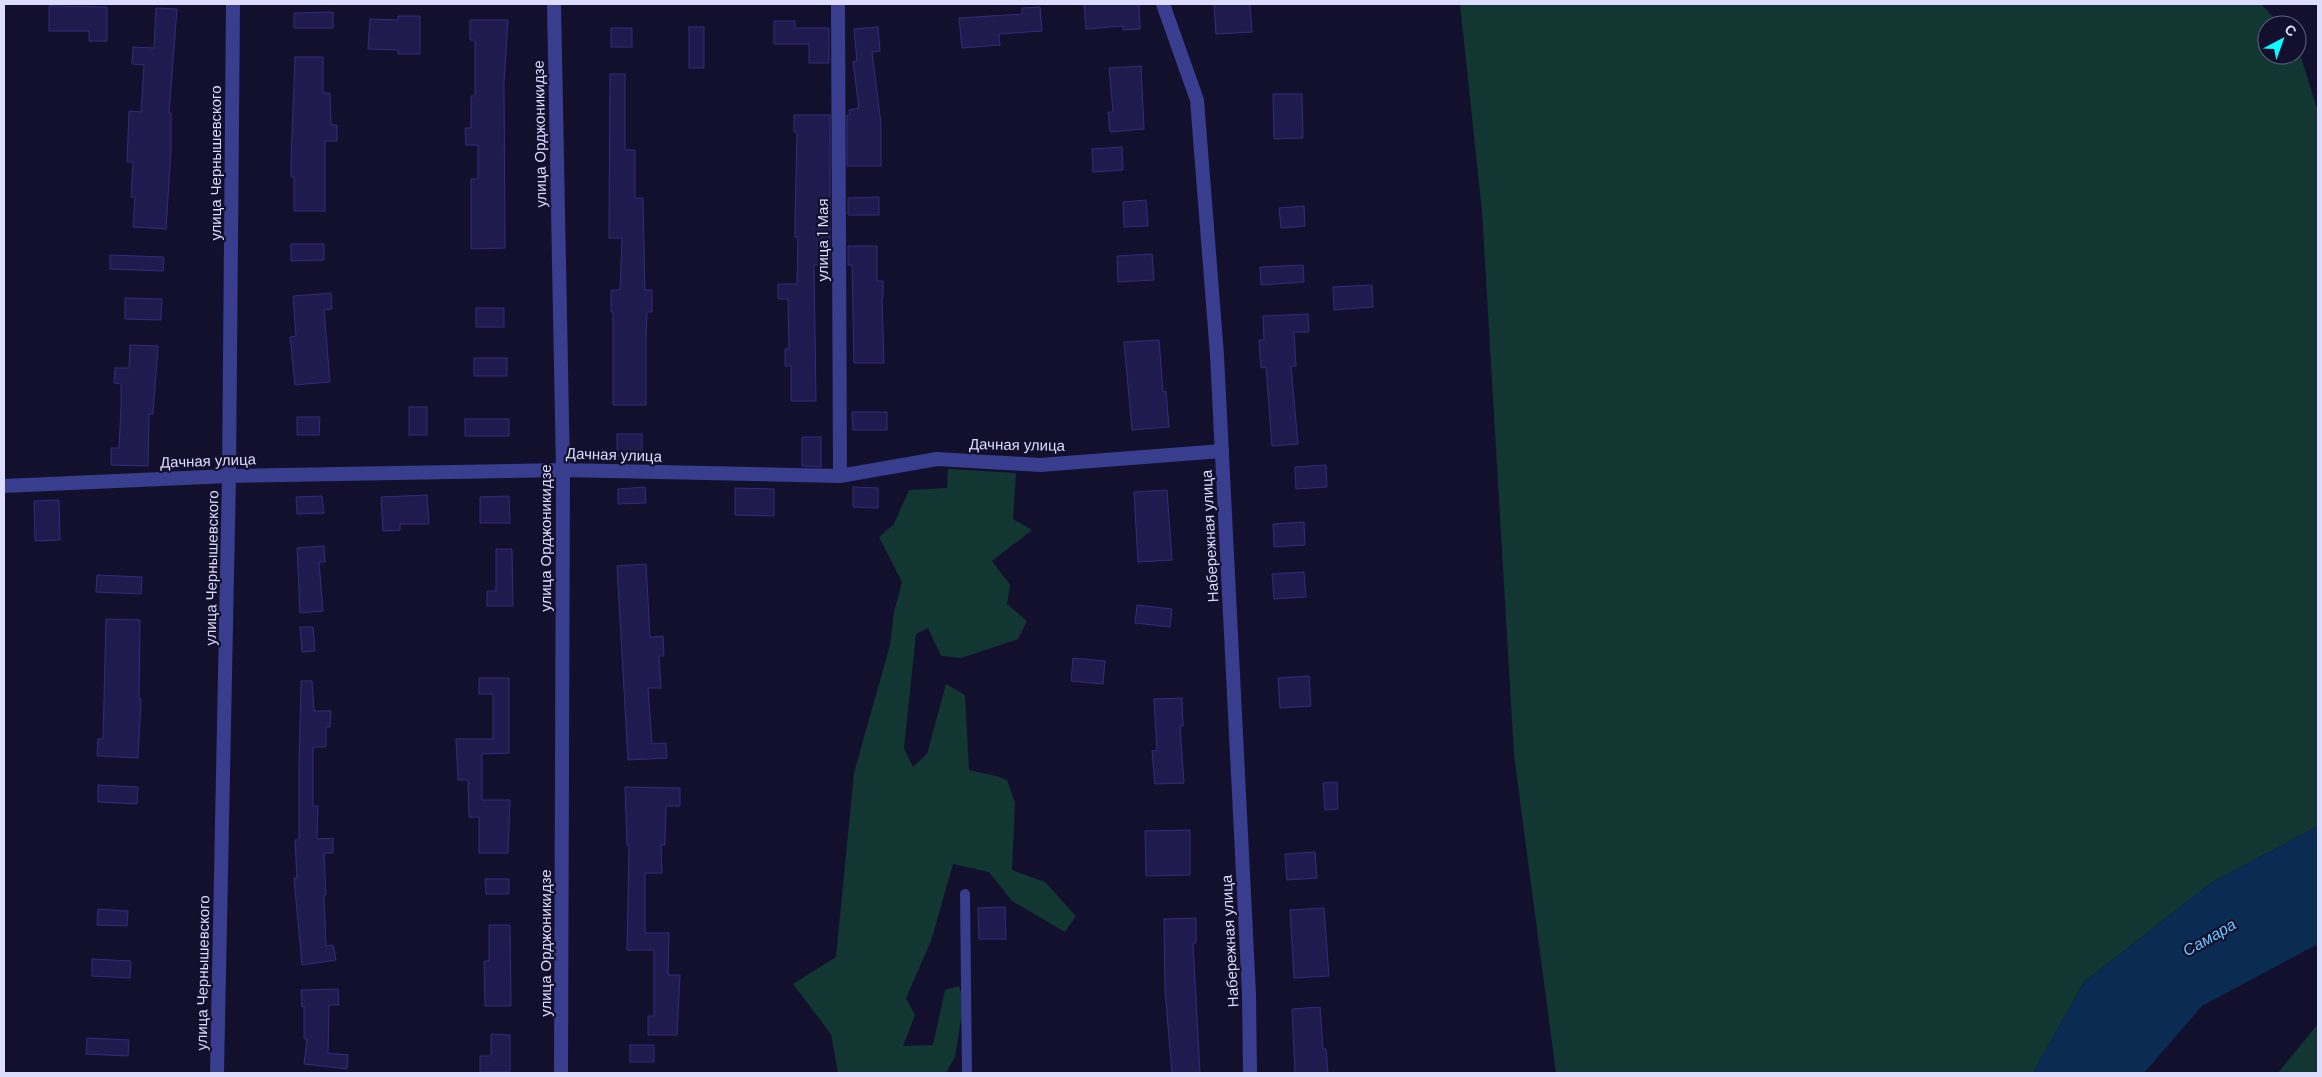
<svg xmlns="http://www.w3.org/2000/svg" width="2322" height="1077" font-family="'DM Sans',sans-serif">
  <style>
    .green { fill: #123733 }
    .water { fill: #0a2b52 }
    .building { fill: #201b4f; stroke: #342b7c }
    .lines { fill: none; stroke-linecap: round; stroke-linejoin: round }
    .service { stroke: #383d8e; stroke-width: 10 }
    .minor { stroke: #383d8e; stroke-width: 14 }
    .labels { text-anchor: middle; stroke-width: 4.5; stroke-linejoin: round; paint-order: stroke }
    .street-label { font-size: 15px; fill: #dcdcff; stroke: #12102d }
    .water-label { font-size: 16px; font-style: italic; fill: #6ac7ff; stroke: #12102d }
  </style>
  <rect width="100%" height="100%" fill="#12102d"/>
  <g class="green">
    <path d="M1460 4H2261L2281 25H2267V55H2297V44L2318 112V826L2211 883 2084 982 2033 1073H1556L1514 755 1482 211Z"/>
    <path d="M948 469 1016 473 1013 519 1032 530 992 561 1010 585 1007 604 1027 621 1018 639 961 658 941 656 928 628 916 634 904 748 913 767 927 754 946 684 965 695 969 770 996 776 1007 780 1015 803 1012 870 1045 882 1076 916 1065 932 1012 901 989 872 953 864 931 941 906 998 915 1015 903 1046 933 1045 945 990 959 986 964 1000 955 1057 946 1073H838L831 1034 793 984 836 957 854 773 890 645 894 612 902 582 879 537 894 524 909 490 947 488Z"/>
    <path d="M2318 1024V1073H2278Z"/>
  </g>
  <path class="water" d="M2318 826V944L2202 1006 2144 1073H2033L2084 982 2211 883Z"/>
  <g class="building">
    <path d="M1084 4H1139L1140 29 1123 30V26L1086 29Z"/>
    <path d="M1214 4H1250L1252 32 1216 34Z"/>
    <path d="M49 6 107 7V41H89V31H49Z"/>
    <path d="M1040 7 1042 31 999 34 1000 45 962 48 959 18 1022 14V8Z"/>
    <path d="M156 8 177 9 169 113H171V150L166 229 133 227 135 197H131L133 162H127L129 111 141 112 144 65 132 64 133 47 154 48Z"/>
    <path d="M333 12V28H294V13Z"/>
    <path d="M398 16H420V54H398V50L368 49 370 19 398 20Z"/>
    <path d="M470 20H508L504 82 505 248 471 249V179H478V145H466L465 128H471V96H475V40H470Z"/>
    <path d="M774 21H795V28H829V63H809V44H774Z"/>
    <rect x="689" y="27" width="15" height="41"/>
    <path d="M878 27 880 51 872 52 881 124V166H847V115H850L849 110 859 108 853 62 857 61 854 29Z"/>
    <rect x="611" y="28" width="21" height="19"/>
    <path d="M295 57H323V93H330L331 125H337V141H325V211H294V177H291V160Z"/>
    <path d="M1141 66 1144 129 1110 132 1108 112H1113L1109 68Z"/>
    <path d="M610 74H625V150H635V198H643L645 290H652V312H647L646 337V405H613V312H611V290H620L622 238H609Z"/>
    <path d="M1273 94H1302L1303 138 1274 139Z"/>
    <path d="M794 115H830V265H814L816 401H791V366H785V349H789L788 299H778V284H797L798 237H795V219L797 132H794Z"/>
    <path d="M1122 147 1123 170 1093 172 1092 149Z"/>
    <path d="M879 197V215H848V198Z"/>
    <path d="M1146 200 1148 226 1124 227 1123 202Z"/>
    <path d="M1304 206 1305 226 1281 228 1279 208Z"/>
    <path d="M291 244H324V260L291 261Z"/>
    <path d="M848 246H877V281H883V298H882L884 363H854L852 265H848Z"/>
    <path d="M1152 254 1154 280 1118 282 1117 256Z"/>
    <path d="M110 255 164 257 163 271 110 269Z"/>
    <path d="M1303 265 1304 282 1261 285 1260 267Z"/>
    <path d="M1372 285 1373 307 1334 310 1333 287Z"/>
    <path d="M331 293 332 309 324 310 330 382 295 385 290 337 296 336 293 296Z"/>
    <path d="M125 298 162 299 161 320 125 319Z"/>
    <rect x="476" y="308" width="28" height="19"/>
    <path d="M1308 314 1309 332H1294L1296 366H1291L1298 444 1272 446 1266 367 1261 368 1259 340H1264L1263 316Z"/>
    <path d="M1159 340 1163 392 1166 391 1169 427 1132 430 1124 342Z"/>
    <path d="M130 345 158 346 153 414H149L148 466 111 465V448H119L121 407V384L114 383 115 368H129Z"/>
    <rect x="474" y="358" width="33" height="18"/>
    <rect x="409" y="407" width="18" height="28"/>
    <path d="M852 412H887V430H853Z"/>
    <path d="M297 417H320L319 435H297Z"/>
    <rect x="465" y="419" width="44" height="17"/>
    <rect x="617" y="434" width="25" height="22"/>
    <path d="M802 437H821V467L802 466Z"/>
    <path d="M1326 465 1327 487 1296 489 1295 467Z"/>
    <path d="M645 487 646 503 618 504V489Z"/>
    <path d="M853 487 878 488V508L853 507Z"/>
    <path d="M735 488 774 489V516L735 515Z"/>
    <path d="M1167 490 1172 560 1138 562 1134 492Z"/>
    <path d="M427 495 429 524H400V530L383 531 381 497Z"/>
    <path d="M322 496 324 513 297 514 296 497Z"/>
    <path d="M509 496 510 523H480V497Z"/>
    <path d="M59 500 60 540 35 541 34 501Z"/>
    <path d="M1304 522 1305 545 1274 547 1273 524Z"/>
    <path d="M324 546 325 562H319L323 611 300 613 297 548Z"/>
    <path d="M496 549H512L513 606H487V591H496Z"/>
    <path d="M646 564 650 637 663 636 664 656H659L661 688H648L652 744 666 743 667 758 628 760 617 566Z"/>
    <path d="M1304 572 1306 597 1274 599 1272 574Z"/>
    <path d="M97 575 142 577 141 594 96 592Z"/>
    <path d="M1137 605 1172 609 1170 627 1135 623Z"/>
    <path d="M106 619 140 620 139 699H141L138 758 97 756 98 739H103Z"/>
    <path d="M300 627H313L315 651 302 652Z"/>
    <path d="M1073 658 1105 661 1103 684 1071 681Z"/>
    <path d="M1309 676 1311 706 1280 708 1278 678Z"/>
    <path d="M479 678H509V753L482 754V800H510L508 853H479V817H469L468 780H458L456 739H493V694H479Z"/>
    <path d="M301 681H312L314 711H331L330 727H326V747H313V806H318L317 839 333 838V853H324L326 895H324L326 946 333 945 336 960 302 965 294 878H297L295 840H299V768Z"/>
    <path d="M1182 698 1183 726H1180L1184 783 1155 784 1152 751 1157 750 1154 699Z"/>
    <path d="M1337 782 1338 809 1325 810 1323 783Z"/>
    <path d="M98 785 138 787 137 804 98 802Z"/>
    <path d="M625 787 680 788V806H666L665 845H661L662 873H645V933H669L668 975H680L677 1035H648V1016H654V950H627L629 845H627Z"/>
    <path d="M1190 830V875L1146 876 1145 831Z"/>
    <path d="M1315 852 1317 878 1287 880 1285 854Z"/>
    <path d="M485 879H509V894H486Z"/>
    <path d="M1005 907 1006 939H979L978 908Z"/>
    <path d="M1324 908 1329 976 1294 978 1290 910Z"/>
    <path d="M98 909 128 911 127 926 97 925Z"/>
    <path d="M1196 918V943H1193L1200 1073H1172L1165 990 1164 919Z"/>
    <path d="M489 925H510L511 1006H485L484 961H489Z"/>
    <path d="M92 959 131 961 130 978 92 976Z"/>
    <path d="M338 989 339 1005H329L328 1053 348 1055 347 1069 304 1064 307 1039H304V1006L302 1007 301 990Z"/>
    <path d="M1320 1007 1323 1049H1326L1328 1073H1295L1292 1009Z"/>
    <path d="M491 1034 510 1035V1072H480V1056H491Z"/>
    <path d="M87 1038 129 1040 128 1056 86 1054Z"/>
    <rect x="630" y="1045" width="24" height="17"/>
  </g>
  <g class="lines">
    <path class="service" d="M965 894 967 1073"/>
    <g class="minor">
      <path d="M554 4 563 470 561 1073"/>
      <path d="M838 4 840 476"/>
      <path d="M1163 4 1197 100 1217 355 1249 994 1250 1073"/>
      <path d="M4 486 229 476 563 470 840 476 937 459 1040 465 1222 451"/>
      <path d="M217 1073 229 476 233 4"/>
    </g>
  </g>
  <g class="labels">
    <g class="street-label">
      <text transform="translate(540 134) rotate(-91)" y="5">улица Орджоникидзе</text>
      <text transform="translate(216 163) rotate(-90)" y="5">улица Чернышевского</text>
      <text transform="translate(823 240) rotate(-90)" y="5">улица 1 Мая</text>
      <text transform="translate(1017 445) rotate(1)" y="5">Дачная улица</text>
      <text transform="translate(614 455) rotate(2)" y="5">Дачная улица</text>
      <text transform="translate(208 461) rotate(-2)" y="5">Дачная улица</text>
      <text transform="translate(1210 536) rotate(-93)" y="5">Набережная улица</text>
      <text transform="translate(546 538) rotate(-90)" y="5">улица Орджоникидзе</text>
      <text transform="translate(212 568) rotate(-89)" y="5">улица Чернышевского</text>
      <text transform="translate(1230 941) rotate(-93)" y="5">Набережная улица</text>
      <text transform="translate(546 943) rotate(-90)" y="5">улица Орджоникидзе</text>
      <text transform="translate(203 973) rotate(-89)" y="5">улица Чернышевского</text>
    </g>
    <g class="water-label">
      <text transform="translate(2209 937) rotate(-30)" y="6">Самара</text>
    </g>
  </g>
  <rect width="2322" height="1077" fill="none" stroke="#dcdcff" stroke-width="10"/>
  <g transform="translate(2282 40) rotate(41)"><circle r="24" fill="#12102d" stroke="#636281"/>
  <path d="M0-4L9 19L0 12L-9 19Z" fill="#08fdff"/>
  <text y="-8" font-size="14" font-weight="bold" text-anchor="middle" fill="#dcdcff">С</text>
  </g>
</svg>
